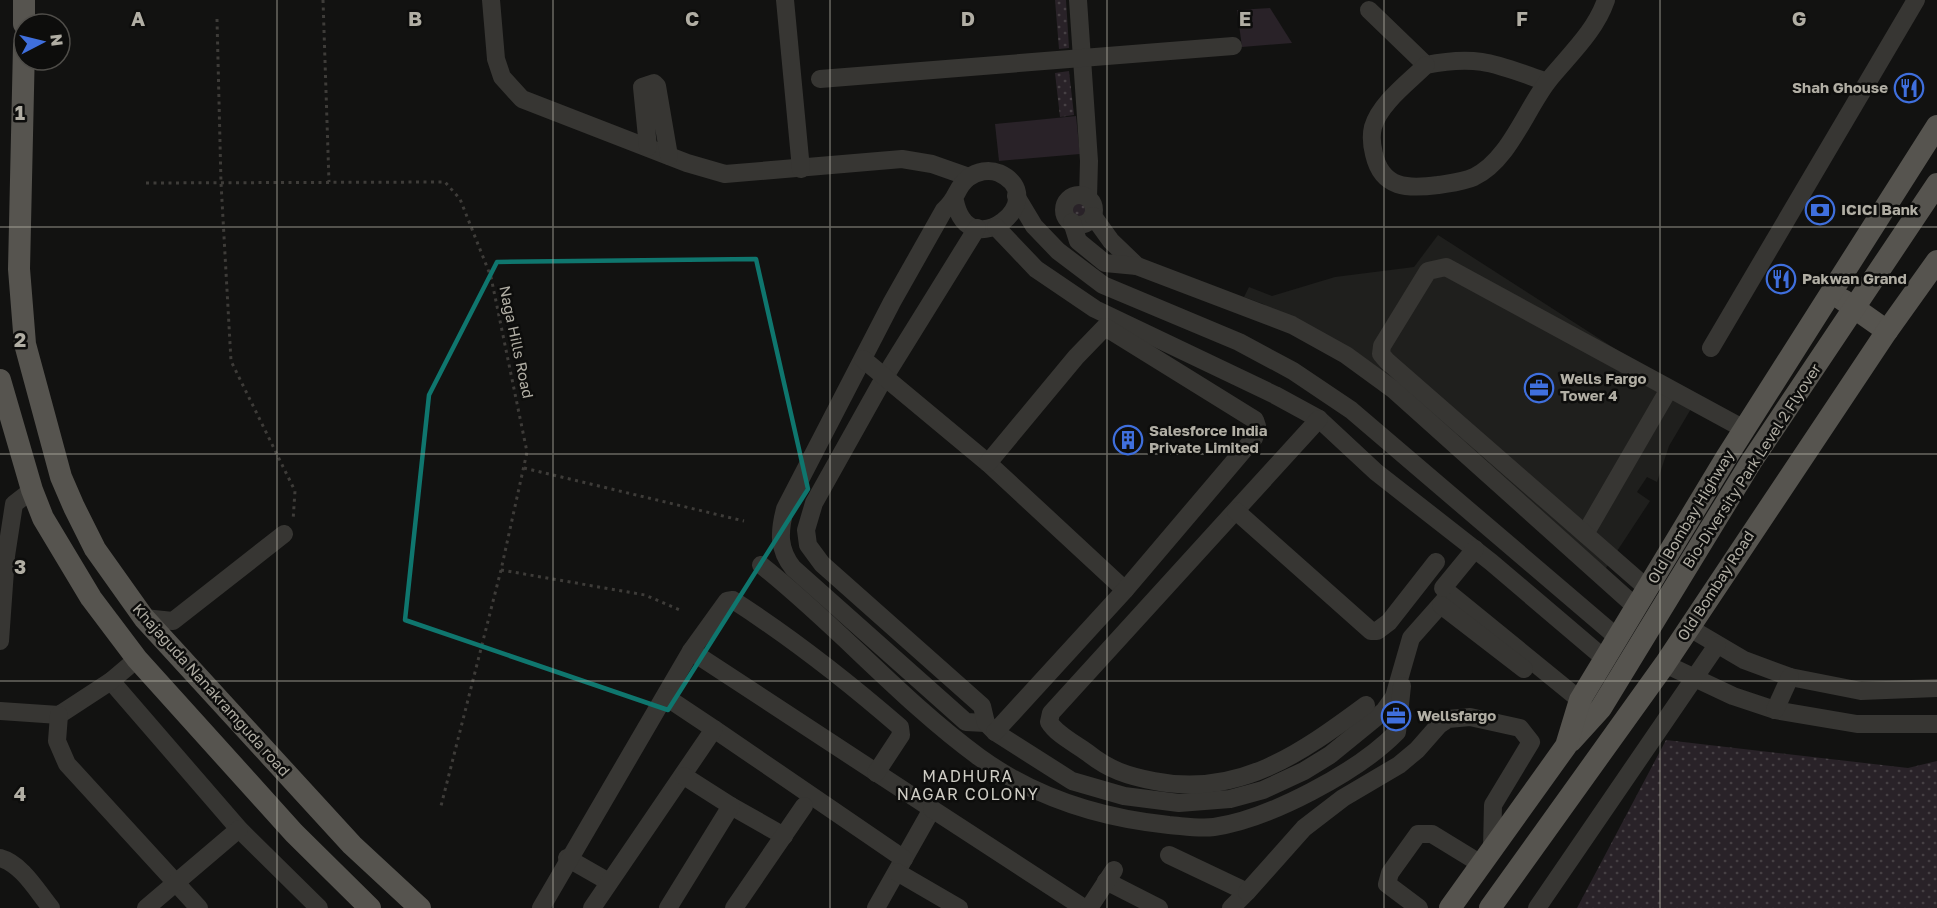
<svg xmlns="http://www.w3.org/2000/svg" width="1937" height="908" font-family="'Golos Text',sans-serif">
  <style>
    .built { fill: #1f1f1d }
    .grass { fill: url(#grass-dots) }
    .pitch { fill: #292228 }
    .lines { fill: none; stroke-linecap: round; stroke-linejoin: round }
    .path { stroke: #3e3c39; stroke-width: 3; stroke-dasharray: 3 4.5; stroke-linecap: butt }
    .minor { stroke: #373633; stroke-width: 18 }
    .major { stroke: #56544f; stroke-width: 22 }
    .marked { fill: none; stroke: #0f766e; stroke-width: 4.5; stroke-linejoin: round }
    .grid { fill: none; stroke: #b1aea4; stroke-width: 1.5; stroke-opacity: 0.55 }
    .labels { text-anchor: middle; stroke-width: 5; stroke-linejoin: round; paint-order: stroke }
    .poi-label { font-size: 15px; font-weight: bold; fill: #b1aea4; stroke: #0d0d0c; text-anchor: start }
    .street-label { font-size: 15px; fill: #b1aea4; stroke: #0d0d0c }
    .neighbourhood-label { font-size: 16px; letter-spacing: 1.5px; fill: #ceccc4; stroke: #0d0d0c }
    .grid-label { font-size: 20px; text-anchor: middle; font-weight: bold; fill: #b1aea4; stroke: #0d0d0c; stroke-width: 5; stroke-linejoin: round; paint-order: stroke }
  </style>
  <defs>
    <pattern id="grass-dots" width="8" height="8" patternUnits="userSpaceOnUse" patternTransform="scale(1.5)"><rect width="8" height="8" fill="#292228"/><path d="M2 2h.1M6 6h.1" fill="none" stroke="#464044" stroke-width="1.8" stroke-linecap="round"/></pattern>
  </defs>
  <rect width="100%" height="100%" fill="#121211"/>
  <path class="built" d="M1438 235 1642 366 1698 397 1669 446 1657 482 1647 477 1637 492 1650 501 1602 574 1471 452 1263 304 1244 297 1249 287 1272 296 1335 277 1414 267Z"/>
  <g class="grass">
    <path d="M1055 0H1066L1069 48 1059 49Z"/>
    <path d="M1069 71 1074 115 1060 117 1055 73Z"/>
    <circle cx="1080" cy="211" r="8"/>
    <path d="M1666 740 1908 768 1937 761V908H1577Z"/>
  </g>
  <g class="pitch">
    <path d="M1270 8 1292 43 1242 47 1237 10Z"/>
    <path d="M1076 116 1080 154 999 161 995 124Z"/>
  </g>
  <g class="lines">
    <g class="path">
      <path d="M323 0 329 182"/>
      <path d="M217 19 221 183 231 361 295 491 293 521"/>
      <path d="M146 183 445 182 460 199 491 277 527 452 501 570 441 806"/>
      <path d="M524 468 744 521"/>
      <path d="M501 570 645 595 680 610"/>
    </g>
    <g class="minor">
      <path d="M491 0 496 59 502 77 522 99 687 163 725 174 902 159 932 164 969 177"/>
      <path d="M785 0 801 169"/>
      <path d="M1078 0 1089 161 1088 198"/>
      <path d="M1369 10 1426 65C1480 54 1498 65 1547 82"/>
      <path d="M1426 65C1409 82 1380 103 1373 127 1371 135 1372 146 1374 154 1382 189 1408 189 1438 185 1450 183 1463 182 1474 177 1509 160 1525 111 1548 81 1569 55 1595 32 1606 0"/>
      <path d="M820 79 1233 46"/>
      <path d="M648 147 642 87 654 83 657 86 669 156"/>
      <circle cx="1079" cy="210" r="15"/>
      <path d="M1016 196 1034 226 1058 251 1103 285 1239 342 1293 371 1351 410 1618 638"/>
      <path d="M955 201C969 268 1054 198 999 173 989 169 977 171 968 178 956 187 958 198 944 210L892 302 785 509C779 532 778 549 793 568L966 722 986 723"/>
      <path d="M1093 216 1111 241 1137 266"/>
      <path d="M1072 222 1078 241 1105 263 1137 266 1292 325 1346 355 1394 390 1636 607"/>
      <path d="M996 227 1036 269 1095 309 1275 395 1319 419 1376 472 1491 562 1605 659"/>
      <path d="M977 228 884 378 814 503 806 530 808 545 822 564 982 706 986 723 995 732 1072 781 1124 796 1179 803 1230 799 1263 790 1304 771 1330 755 1384 711 1394 697 1411 638 1450 594 1580 700"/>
      <path d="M1711 348 1916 0"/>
      <path d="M863 359 988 463 1125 590"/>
      <path d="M1319 419 1051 713 1049 722C1057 735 1076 744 1088 753 1109 770 1128 776 1154 781 1239 798 1301 753 1366 705"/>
      <path d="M988 463 1076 357 1105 327 1255 420 1257 426 1254 438 1125 590 995 732"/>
      <path d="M1236 511 1371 631H1377L1389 622 1436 562"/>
      <path d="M1585 534 1669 389"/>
      <path d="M761 565C837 625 901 700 979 757 1034 797 1101 818 1169 825 1183 826 1199 829 1214 827 1269 819 1358 772 1397 732L1402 686"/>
      <path d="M1443 588 1475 549"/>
      <path d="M1648 589 1387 361 1381 354 1382 346 1428 271 1446 267 1744 429"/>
      <path d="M1441 605 1524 669"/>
      <path d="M144 618 173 621 284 534"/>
      <path d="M1688 627 1744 660 1790 677 1861 691 1937 688"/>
      <path d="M0 641 6 556 14 504 32 490"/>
      <path d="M691 651 932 809 876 908"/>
      <path d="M1665 664 1733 696 1775 710 1857 724H1937"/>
      <path d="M111 681 239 829 319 908"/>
      <path d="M1775 710 1790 677"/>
      <path d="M0 711 59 715 111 681 137 659"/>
      <path d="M59 715 57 741 67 764 199 908"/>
      <path d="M714 729 904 859"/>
      <path d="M731 806 784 836"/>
      <path d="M932 809 1084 908"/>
      <path d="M1169 855 1247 892 1231 908"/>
      <path d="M0 858C22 864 37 891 51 908"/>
      <path d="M567 858 609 882"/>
      <path d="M897 872 959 908"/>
      <path d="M1106 881 1159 908"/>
      <path d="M1247 892 1304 828 1343 798 1399 765 1417 750 1439 725 1448 719 1470 717 1520 728 1531 742 1493 805 1492 848"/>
      <path d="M146 908 239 829"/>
      <path d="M541 908 691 651 727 601 733 600C792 638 847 681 900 727L901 735 876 773"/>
      <path d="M592 908 714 729 666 697"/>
      <path d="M668 908 731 806 684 776"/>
      <path d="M734 908 804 806"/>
      <path d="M1089 908 1114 870"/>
      <path d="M1419 908 1387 884 1390 873 1418 834H1432L1481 864"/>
      <path d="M1537 908 1717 645"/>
    </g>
    <g class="major">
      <path d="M24 24V0"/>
      <path d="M24 46 19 269 25 344 61 477 74 507 95 549 144 618 352 845 420 908"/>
      <path d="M1843 300 1887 331"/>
      <path d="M0 380 32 490 43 518 91 598 137 659 294 833 370 908"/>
      <path d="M1571 741 1601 708 1751 462 1937 184"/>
      <path d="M1450 908 1566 746 1580 700 1726 458 1937 126"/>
      <path d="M1490 908 1665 664 1887 331 1937 261"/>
    </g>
  </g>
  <path class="marked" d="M756 259 808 489 668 710 405 620 429 395 497 262Z"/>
  <path class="grid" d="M277 0V908M553 0V908M830 0V908M1107 0V908M1384 0V908M1660 0V908M0 227H1937M0 454H1937M0 681H1937"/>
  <defs>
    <g id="restaurant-ring" transform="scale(1.5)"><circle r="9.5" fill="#0d0d0c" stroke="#3f6fdd" stroke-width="1.5"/><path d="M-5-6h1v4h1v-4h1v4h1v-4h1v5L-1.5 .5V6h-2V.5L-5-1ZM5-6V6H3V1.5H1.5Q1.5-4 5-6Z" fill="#3f6fdd"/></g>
    <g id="bank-ring" transform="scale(1.5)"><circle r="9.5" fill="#0d0d0c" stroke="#3f6fdd" stroke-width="1.5"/><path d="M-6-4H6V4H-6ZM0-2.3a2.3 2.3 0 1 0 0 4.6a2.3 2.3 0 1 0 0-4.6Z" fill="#3f6fdd"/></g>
    <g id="office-ring" transform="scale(1.5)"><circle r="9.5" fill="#0d0d0c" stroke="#3f6fdd" stroke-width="1.5"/><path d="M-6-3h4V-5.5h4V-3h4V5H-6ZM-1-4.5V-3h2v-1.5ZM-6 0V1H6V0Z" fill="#3f6fdd"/></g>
    <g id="building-ring" transform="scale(1.5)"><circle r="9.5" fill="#0d0d0c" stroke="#3f6fdd" stroke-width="1.5"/><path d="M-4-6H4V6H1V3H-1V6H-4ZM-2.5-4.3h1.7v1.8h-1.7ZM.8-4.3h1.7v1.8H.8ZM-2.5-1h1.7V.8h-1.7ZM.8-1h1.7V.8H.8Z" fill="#3f6fdd"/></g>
  </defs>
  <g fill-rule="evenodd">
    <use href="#restaurant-ring" x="1909" y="88"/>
    <use href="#bank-ring" x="1820" y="210"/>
    <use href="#restaurant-ring" x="1781" y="279"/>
    <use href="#office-ring" x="1539" y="388"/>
    <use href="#building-ring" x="1128" y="440"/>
    <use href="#office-ring" x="1396" y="716"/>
  </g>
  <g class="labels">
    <g class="poi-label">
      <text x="1888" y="93" text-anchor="end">Shah Ghouse</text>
      <text x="1841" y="215">ICICI Bank</text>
      <text x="1802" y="284">Pakwan Grand</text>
      <text x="1560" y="384">Wells Fargo<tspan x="1560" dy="17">Tower 4</tspan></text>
      <text x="1149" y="436">Salesforce India<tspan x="1149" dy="17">Private Limited</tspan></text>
      <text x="1417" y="721">Wellsfargo</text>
    </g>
    <g class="street-label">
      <text transform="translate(516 342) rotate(78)" y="5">Naga Hills Road</text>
      <text transform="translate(1752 466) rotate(-57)" y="5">Bio-Diversity Park Level 2 Flyover</text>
      <text transform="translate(1691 517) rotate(-59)" y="5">Old Bombay Highway</text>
      <text transform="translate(1716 586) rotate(-57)" y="5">Old Bombay Road</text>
      <text transform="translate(211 690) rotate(48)" y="5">Khajaguda Nanakramguda road</text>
    </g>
    <g class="neighbourhood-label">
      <text x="968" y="782">MADHURA<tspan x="968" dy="18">NAGAR COLONY</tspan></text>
    </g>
  </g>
  <g class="grid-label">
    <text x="138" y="26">A</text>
    <text x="415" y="26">B</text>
    <text x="692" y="26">C</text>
    <text x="968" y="26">D</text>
    <text x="1245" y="26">E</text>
    <text x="1522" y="26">F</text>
    <text x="1799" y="26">G</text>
    <text x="20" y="120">1</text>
    <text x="20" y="347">2</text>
    <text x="20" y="574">3</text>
    <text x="20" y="801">4</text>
  </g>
  <g transform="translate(42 42) rotate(83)"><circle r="28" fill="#0d0d0c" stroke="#4f4d49" stroke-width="1.5"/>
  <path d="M0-4.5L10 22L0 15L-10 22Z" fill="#3f6fdd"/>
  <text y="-9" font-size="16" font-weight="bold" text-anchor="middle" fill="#b1aea4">N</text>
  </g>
</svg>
